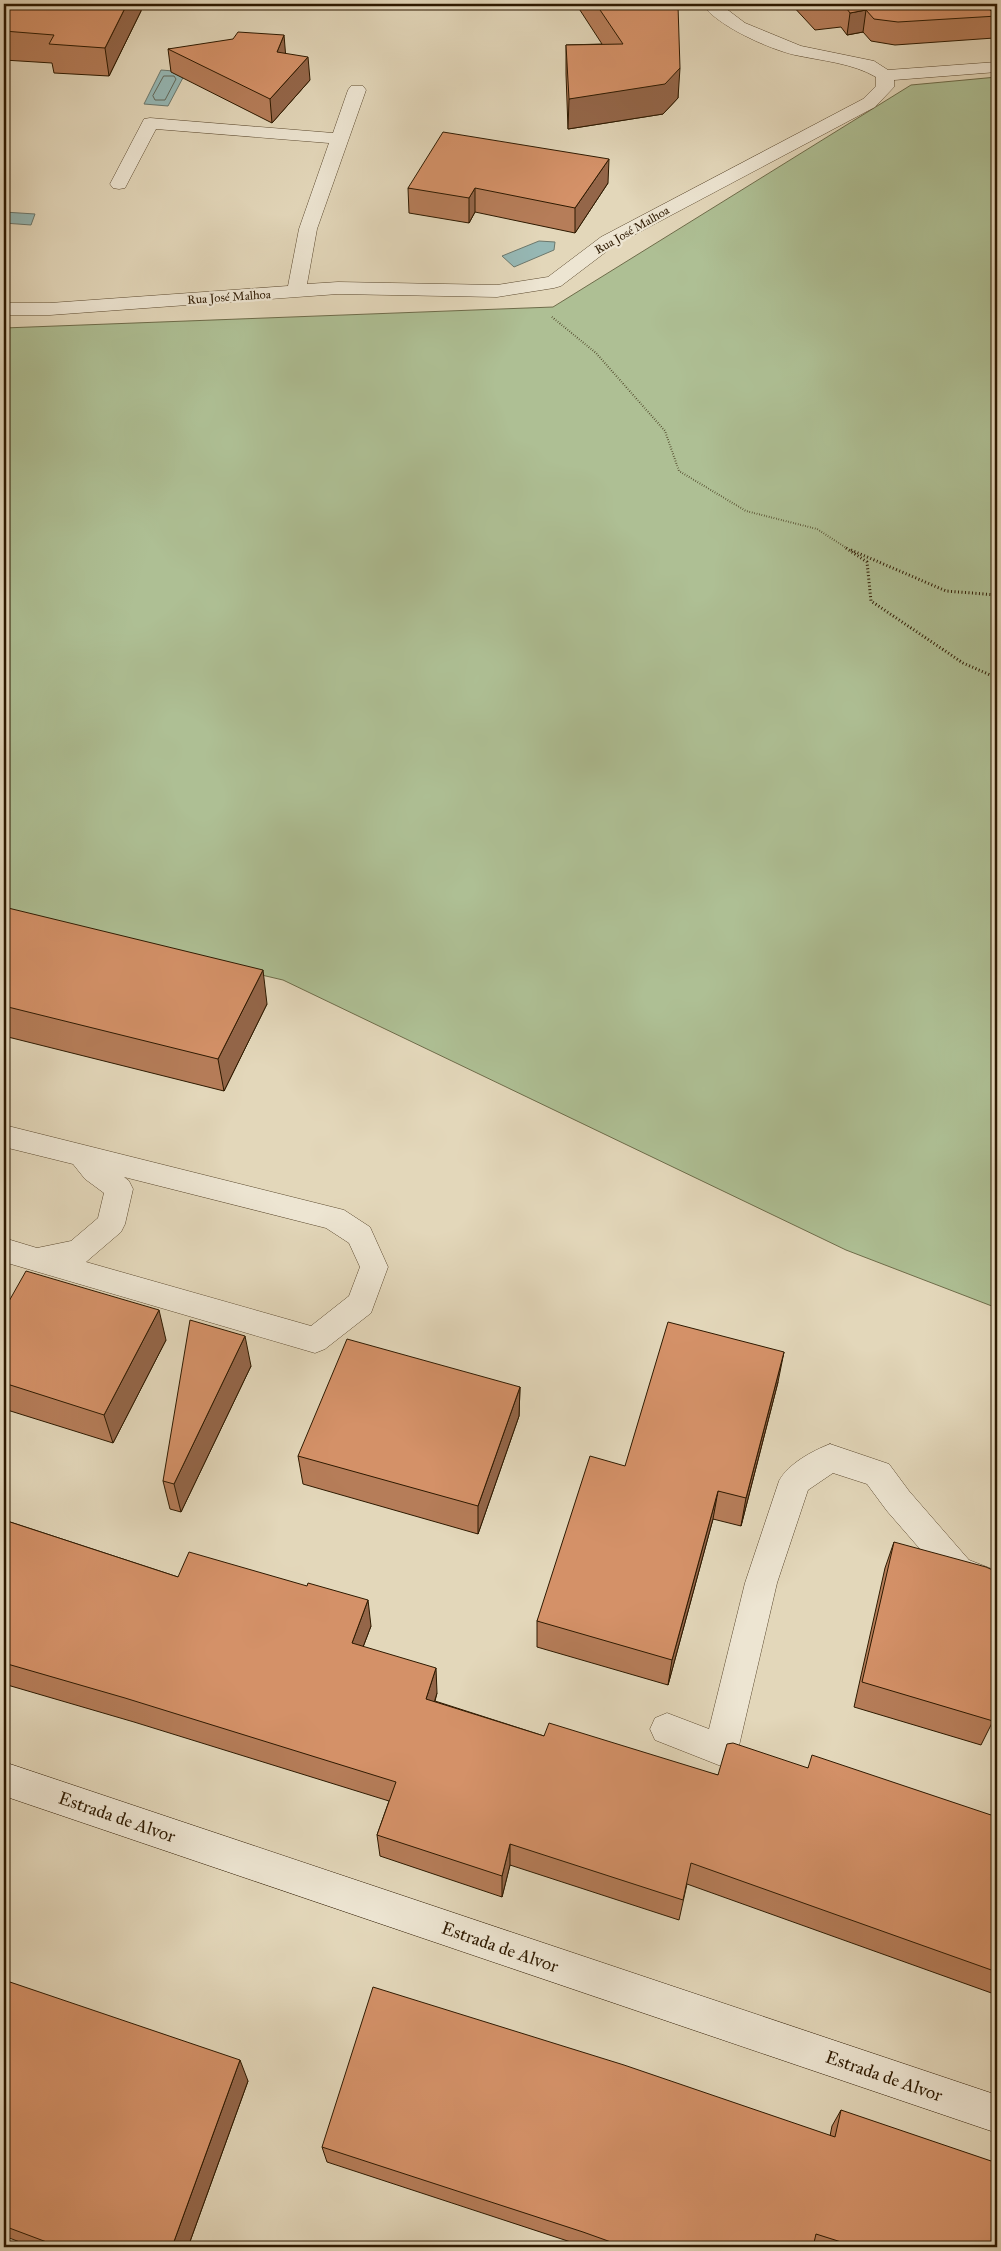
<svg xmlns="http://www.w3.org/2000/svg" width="1001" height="2251" font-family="'IM FELL Great Primer',serif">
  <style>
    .green { fill: #aebf94; stroke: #6e6c4a }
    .water { fill: #96b8b5; stroke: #6c786d }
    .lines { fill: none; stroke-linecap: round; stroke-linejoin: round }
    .shore { stroke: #62685a; stroke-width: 1 }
    .street-casing { stroke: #5a482e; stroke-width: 1 }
    .secondary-casing { stroke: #2d1900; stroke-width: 1 }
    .path-far1 { stroke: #2d1900; stroke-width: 2; stroke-dasharray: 0.5 2; stroke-linecap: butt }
    .path { stroke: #2d1900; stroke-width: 3; stroke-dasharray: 1 2.5; stroke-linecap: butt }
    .street { fill: #ede5d2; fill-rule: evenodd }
    .secondary { fill: #ede5d2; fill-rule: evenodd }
    .wall { fill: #b67d59; stroke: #2d1900 }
    .shaded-wall { fill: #946649; stroke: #2d1900 }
    .building { fill: #d49168; stroke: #2d1900 }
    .labels { text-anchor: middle; stroke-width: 4.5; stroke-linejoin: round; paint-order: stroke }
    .far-street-label { font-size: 12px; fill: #2d1900; stroke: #ede5d2 }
    .near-street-label { font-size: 18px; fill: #2d1900; stroke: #ede5d2 }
  </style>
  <rect width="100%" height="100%" fill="#e3d7ba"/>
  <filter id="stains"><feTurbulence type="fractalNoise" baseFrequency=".004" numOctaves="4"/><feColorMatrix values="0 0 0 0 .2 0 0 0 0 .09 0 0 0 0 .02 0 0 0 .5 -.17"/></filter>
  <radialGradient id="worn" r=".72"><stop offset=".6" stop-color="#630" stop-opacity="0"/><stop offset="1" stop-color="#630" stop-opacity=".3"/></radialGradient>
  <path class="green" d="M997 77V1308L846 1250 283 980 4 915V328L553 307 911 85Z"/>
  <g class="water">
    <path d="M161 70 186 72 168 106 144 104Z"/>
    <path d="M4 212 35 214 31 225 4 223Z"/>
    <path d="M539 241 555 242 554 250 514 267 502 256Z"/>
  </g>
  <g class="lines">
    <path class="shore" d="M164 76H174L176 79 165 100H155L153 96Z"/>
    <g class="street-casing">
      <g id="street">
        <path d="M702 4H720L745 23 801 46 874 61 888 70 997 62V72L894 80V87L875 107 615 245 561 286 554 288 497 297 338 294 50 315H4V303H50L288 286 299 229 329 143 156 129 125 188 119 189 113 188 110 184 144 119 150 118 333 133 348 90 351 86H363L366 90 317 229 307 284 338 282 497 285 548 277 601 237 863 99 876 86V77C852 63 823 61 795 55 769 49 717 26 702 4Z"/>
        <path d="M4 1125 344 1210 370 1227 388 1267 371 1313 325 1349 315 1353 4 1262V1238L37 1248 71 1241 98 1218 104 1193 85 1179 73 1164 4 1147ZM124 1177 326 1228 349 1243 360 1267 349 1296 311 1326 86 1262 121 1232 125 1224 133 1189 129 1181Z"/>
        <path d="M830 1444 889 1464 909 1491 969 1560 997 1571V1601L947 1580 887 1511 867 1484 833 1473 808 1490 777 1583 738 1750 733 1762 721 1766 655 1740 650 1729 655 1718 667 1713 709 1729 745 1583 779 1481C788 1464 812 1451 830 1444Z"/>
      </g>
    </g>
    <g class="secondary-casing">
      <path id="secondary" d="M4 1762 997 2095V2133L4 1796Z"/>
    </g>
    <g class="path-far1">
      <path d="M984 4 997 16"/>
      <path d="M552 317 596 353 665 431 679 471 746 511 817 529 848 549"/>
    </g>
    <g class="path">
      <path d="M846 548 867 562 871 601 963 663 997 678"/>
      <path d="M851 550 946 591 997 595"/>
    </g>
    <use href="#street" class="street"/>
    <use href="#secondary" class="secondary"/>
  </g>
  <g class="wall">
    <path d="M4 4 141 11 109 76 54 73 52 63 4 60Z"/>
    <path d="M576 4H676L678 98 663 114 568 129 566 74V45L602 44Z"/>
    <path d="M791 4H983L997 16V18L994 38 895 45 871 41 863 32 847 35 841 27 815 30Z"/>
    <path d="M168 49 285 53 310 80 272 123 171 72Z"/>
    <path d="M608 183 575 233 475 212 469 223 409 213 408 188Z"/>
    <path d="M4 907 267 1004 224 1091 4 1036Z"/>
    <path d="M4 1310 166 1340 113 1443 4 1409Z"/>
    <path d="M251 1366 181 1512 170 1509 163 1481Z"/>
    <path d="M778 1382 741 1526 713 1519 668 1685 537 1647V1621L625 1466Z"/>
    <path d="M520 1387 519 1416 478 1534 303 1484 298 1456Z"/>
    <path d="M4 1520 178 1577 371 1626 363 1647 437 1693 435 1701 544 1736 718 1775 808 1768 997 1817V1995L687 1884 679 1920 510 1865 502 1897 380 1856 377 1835 389 1801 134 1722 4 1684Z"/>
    <path d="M894 1542 993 1721 981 1745 854 1707 885 1568Z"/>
    <path d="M4 1980 248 2081 188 2247H33L4 2236Z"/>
    <path d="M841 2110 997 2247H586L327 2162 322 2147 830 2136 832 2126Z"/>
  </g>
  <g class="shaded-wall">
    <path d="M127 4H143L141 11 109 76 105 48Z"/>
    <path d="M866 10 863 32 847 35 850 13Z"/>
    <path d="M284 35 286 59 277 52Z"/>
    <path d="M308 57 310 80 272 123 270 99Z"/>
    <path d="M680 68 678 98 663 114 568 129 569 99Z"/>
    <path d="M609 159 608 183 575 233V208Z"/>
    <path d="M475 188V212L469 223V198Z"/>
    <path d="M263 970 267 1004 224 1091 218 1059Z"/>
    <path d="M159 1310 166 1340 113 1443 104 1415Z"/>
    <path d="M245 1336 251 1366 181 1512 174 1484Z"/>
    <path d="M784 1352 778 1382 741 1526 746 1498Z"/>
    <path d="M520 1387 519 1416 478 1534V1506Z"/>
    <path d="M718 1491 713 1519 668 1685 672 1660Z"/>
    <path d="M368 1600 371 1626 355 1668 352 1643Z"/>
    <path d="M436 1668 437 1693 428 1723 426 1699Z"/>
    <path d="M510 1844V1865L502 1897V1876Z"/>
    <path d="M240 2060 248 2081 188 2247H172Z"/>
  </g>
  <g class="building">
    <path d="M4 4H127L105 48 49 44 54 35 4 31Z"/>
    <path d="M596 4H676L678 6 680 68 665 84 569 99 566 45 623 44Z"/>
    <path d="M814 4H983L997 16 898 22 874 19 866 10 850 13 844 5 817 7Z"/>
    <path d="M238 32 284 35 277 52 308 57 270 99 168 49 233 39Z"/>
    <path d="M443 132 609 159 575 208 475 188 469 198 408 188Z"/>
    <path d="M4 907 263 970 218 1059 4 1006Z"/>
    <path d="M26 1271 159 1310 104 1415 4 1383V1310Z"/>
    <path d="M190 1320 245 1336 174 1484 163 1481Z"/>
    <path d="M668 1322 784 1352 746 1498 718 1491 672 1660 537 1621 590 1456 625 1466Z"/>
    <path d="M347 1339 520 1387 478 1506 298 1456Z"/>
    <path d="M4 1520 178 1577 189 1552 307 1586 308 1583 368 1600 352 1643 436 1668 426 1699 544 1736 549 1723 718 1775 727 1744 733 1743 808 1768 812 1755 997 1817V1972L691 1863 683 1900 510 1844 502 1876 377 1835 396 1782 125 1698 4 1663Z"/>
    <path d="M894 1542 986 1567 997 1572V1697L993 1721 862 1682Z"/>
    <path d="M4 1980 240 2060 172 2247H60L4 2226Z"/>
    <path d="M373 1987 624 2065 835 2137 841 2110 997 2163V2247H857L816 2234 813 2247H625L583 2232 322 2147Z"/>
  </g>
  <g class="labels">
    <g class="far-street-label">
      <text transform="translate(632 230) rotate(-30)" y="4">Rua José Malhoa</text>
      <text transform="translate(229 297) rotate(-4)" y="4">Rua José Malhoa</text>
    </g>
    <g class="near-street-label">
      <text transform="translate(117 1817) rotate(19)" y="6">Estrada de Alvor</text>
      <text transform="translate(500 1947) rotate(19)" y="6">Estrada de Alvor</text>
      <text transform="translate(884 2076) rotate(19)" y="6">Estrada de Alvor</text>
    </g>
  </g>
  <rect width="1001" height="2251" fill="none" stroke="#e3d7ba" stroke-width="20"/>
  <rect x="5" y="5" width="991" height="2241" fill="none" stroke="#2d1900" stroke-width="2.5"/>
  <rect x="10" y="10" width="981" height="2231" fill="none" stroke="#2d1900"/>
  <rect width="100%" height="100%" filter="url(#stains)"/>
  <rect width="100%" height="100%" fill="url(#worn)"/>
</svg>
